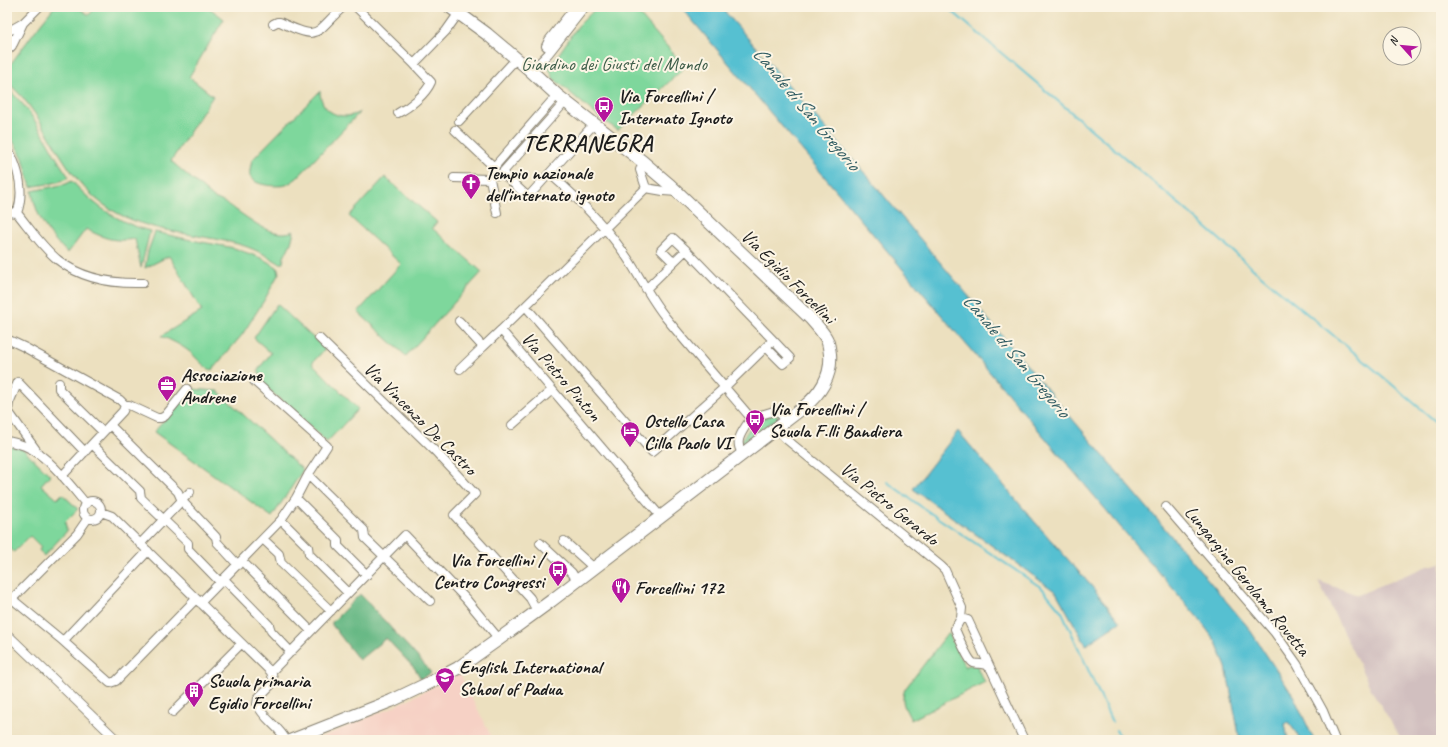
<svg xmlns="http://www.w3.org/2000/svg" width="1448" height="747" font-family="Caveat,sans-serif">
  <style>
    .built { fill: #f6d1c5 }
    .industrial { fill: #d1bfbf }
    .green { fill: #7ed79c; stroke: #4d7a5c }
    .forest { fill: #66b884; stroke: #416a50 }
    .water { fill: #56c0d1; stroke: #396e76 }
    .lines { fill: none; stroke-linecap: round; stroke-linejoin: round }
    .stream { stroke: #56c0d1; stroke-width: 2 }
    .street-casing { stroke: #847e6e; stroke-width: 10 }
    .secondary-casing { stroke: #847e6e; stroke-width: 14 }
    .street { stroke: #fff; stroke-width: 8 }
    .secondary { stroke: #fff; stroke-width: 12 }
    .labels { text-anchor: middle; stroke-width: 4; stroke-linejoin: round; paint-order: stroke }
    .park-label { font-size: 19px; fill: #3e5d49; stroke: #fcf5e5 }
    .poi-label { font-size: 19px; font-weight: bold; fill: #1c1c1c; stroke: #fcf5e5; text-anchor: start }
    .street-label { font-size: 19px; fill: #1c1c1c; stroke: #fcf5e5 }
    .water-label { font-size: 20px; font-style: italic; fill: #335e64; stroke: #fcf5e5 }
    .district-label { font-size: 23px; font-weight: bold; letter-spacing: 1px; fill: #1c1c1c; stroke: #fcf5e5 }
  </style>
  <rect width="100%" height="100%" fill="#fcf5e5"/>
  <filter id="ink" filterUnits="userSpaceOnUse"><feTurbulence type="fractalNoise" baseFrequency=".025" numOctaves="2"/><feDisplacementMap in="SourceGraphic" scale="8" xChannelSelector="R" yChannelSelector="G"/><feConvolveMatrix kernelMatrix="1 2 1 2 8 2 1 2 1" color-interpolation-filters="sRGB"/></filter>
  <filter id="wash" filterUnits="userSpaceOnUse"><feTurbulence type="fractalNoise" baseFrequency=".012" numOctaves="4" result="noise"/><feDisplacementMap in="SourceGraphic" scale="16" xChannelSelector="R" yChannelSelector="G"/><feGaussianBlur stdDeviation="0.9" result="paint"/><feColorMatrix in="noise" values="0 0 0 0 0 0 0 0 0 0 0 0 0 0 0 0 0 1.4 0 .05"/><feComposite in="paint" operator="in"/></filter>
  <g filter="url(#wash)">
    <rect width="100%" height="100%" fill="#ece0bf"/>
    <path class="built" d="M459 672 493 740H315L391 708 449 679Z"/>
    <path class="industrial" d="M1441 563V740H1402L1372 691 1318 581 1358 595 1425 567Z"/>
    <path class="green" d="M54 7H77L89 15 96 7H208L224 19 189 77 213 96 171 161 214 198C239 206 266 242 294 231L291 243 284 257 283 263H279C266 255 253 248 238 244 195 233 149 233 110 209 59 177 51 119 7 82V69L38 27Z
      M597 7H633L685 67 618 130 601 119 553 78 549 68 578 26Z
      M7 88C17 97 26 107 33 118 46 137 55 158 69 177 59 184 43 184 31 187L23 158 7 131Z
      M320 91C320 113 343 122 360 112L297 178C294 180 290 183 286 185 278 187 253 186 250 176 249 172 251 165 252 160Z
      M385 177 437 222 432 228 482 272 406 356 358 312 401 264 349 216Z
      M72 181C93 205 119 223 150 231L141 268 135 239C113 242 106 239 86 229L68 253C49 236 36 217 32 191L66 184Z
      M155 232 191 240 234 248 261 258 277 267 279 273 265 299 242 335 212 370C205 369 196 357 190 352 181 345 171 340 161 336L202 311 169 256 145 268 148 251Z
      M277 304 325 349 312 363 358 409 327 442 264 385 258 370 271 353 254 338Z
      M192 389 218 391 303 470 272 517 154 432Z
      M775 414 779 417 743 442 742 440 754 421Z
      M7 445 23 449 50 475 41 485 57 499 62 494 78 509 65 522 67 531 44 556 39 550 41 547 30 536 14 552 7 546Z
      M948 633 965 667 969 665 978 666V670L985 682 911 720C905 708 900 702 905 689Z"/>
    <path class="forest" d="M360 594 424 664 431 673 421 679 416 670 386 638 359 660 332 625V622Z"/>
    <path class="water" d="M681 7H721L868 177 1248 627 1294 697 1314 740H1300L1295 731 1288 722 1285 724 1288 740H1240L1226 667 1216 642 1199 619 1139 549Z
      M958 431 1034 521 1094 589 1120 622 1086 645 1056 592 913 489Z"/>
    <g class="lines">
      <path class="stream" d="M952 7 951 8 953 12 1185 209 1260 275 1356 354 1441 426
        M887 482 923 508 1042 588 1062 612 1112 722
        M1116 730 1121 740"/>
    </g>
  </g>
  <g filter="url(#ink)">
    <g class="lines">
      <defs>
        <path id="street" d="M356 7 414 64 446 31 458 14
          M273 24 277 22H280C321 42 314 33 343 7
          M7 32 23 23 39 7
          M13 44 23 23
          M551 50 546 46 549 40 575 7
          M7 51 12 46 13 39
          M531 71 548 54 585 7
          M557 95 494 167 493 171 497 175 502 173 565 102
          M398 113C410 107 426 94 431 82L414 64
          M459 121 516 59
          M455 130 494 167
          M7 147C18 167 25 191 17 213
          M643 162 640 170 646 188 663 191 678 192
          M502 173 528 197 593 125
          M550 174C580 200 608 228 630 262 642 281 652 301 666 318 694 352 723 385 751 418
          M454 178 490 179 494 173
          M490 179 497 213
          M7 212 17 213C30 229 42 247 58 260 82 279 112 284 143 283
          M673 262 661 250 673 238 686 250
          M526 307 652 452 725 387 773 340 686 250 646 289
          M459 321 483 347 501 330 661 517
          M501 330 646 188
          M319 338 437 453 475 494 454 515 530 598 537 611
          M7 339 24 347 120 400 125 405H129L157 418H161L165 416 187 389
          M766 347 783 364 790 358 773 340
          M460 369 483 347
          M59 383V389L103 432
          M110 425 178 492 182 501 216 537 217 542 238 565
          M512 425 552 390
          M776 428 786 439 941 566 945 570 962 608 961 618 955 629C958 636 967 657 972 662 976 666 982 661 990 668
          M7 441C13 442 19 444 25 446 48 455 71 486 86 504
          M92 444 140 491 141 498 188 543V549L221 583
          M742 453C733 440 744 430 751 418L774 411C780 412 783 416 786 420
          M39 454 8 411 9 403 18 382 85 452
          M308 475 364 530 365 538 430 601
          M62 476 123 411 125 405
          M296 498 338 540V546L367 575
          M83 510a9 9 0 1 1 18 0a9 9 0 1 1-18 0Z
          M1166 507 1275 633 1297 664 1323 711 1335 740
          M101 512 112 516 271 672 274 682 258 698 257 704C263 719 279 726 286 740
          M281 520 308 547 309 554 348 593
          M263 539 279 554 281 563 331 611
          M564 541 594 568
          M540 543 572 573 577 581
          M140 544 190 492
          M242 561 311 631
          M224 579 269 625 271 631 291 652
          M12 599 63 641 110 683 116 681 196 599
          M200 603 281 520 296 498 308 475 327 446 254 381
          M7 604 77 534 88 518
          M961 618 968 620 1024 740
          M7 634 117 740
          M63 641 148 551
          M271 672 405 535 466 599 499 639
          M173 712 241 644"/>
        <path id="secondary" d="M292 740 391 701 431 682 458 668 499 639 551 601 804 407C821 393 832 376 830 354 829 348 829 343 826 338 822 331 816 325 811 319L670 185 643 162 557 95 531 71 487 34 450 7"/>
      </defs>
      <use href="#street" class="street-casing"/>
      <use href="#secondary" class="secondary-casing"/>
      <use href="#street" class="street"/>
      <use href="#secondary" class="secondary"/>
    </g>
  </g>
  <defs>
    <symbol id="bus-pin" viewBox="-11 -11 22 30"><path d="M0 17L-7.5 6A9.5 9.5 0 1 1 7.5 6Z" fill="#b5179e" stroke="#fcf5e5"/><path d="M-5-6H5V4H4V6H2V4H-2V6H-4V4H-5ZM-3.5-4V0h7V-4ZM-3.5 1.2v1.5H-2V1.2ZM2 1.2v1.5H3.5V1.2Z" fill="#fff"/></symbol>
    <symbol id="church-pin" viewBox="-11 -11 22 30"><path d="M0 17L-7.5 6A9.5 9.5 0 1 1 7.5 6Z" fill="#b5179e" stroke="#fcf5e5"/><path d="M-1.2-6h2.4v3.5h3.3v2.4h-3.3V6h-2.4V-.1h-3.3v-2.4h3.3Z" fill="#fff"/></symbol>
    <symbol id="office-pin" viewBox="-11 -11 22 30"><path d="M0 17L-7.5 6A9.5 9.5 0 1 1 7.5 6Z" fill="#b5179e" stroke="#fcf5e5"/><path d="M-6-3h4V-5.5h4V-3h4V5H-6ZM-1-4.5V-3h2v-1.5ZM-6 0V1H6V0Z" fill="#fff"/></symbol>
    <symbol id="hotel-pin" viewBox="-11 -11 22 30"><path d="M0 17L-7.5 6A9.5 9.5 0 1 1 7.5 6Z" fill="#b5179e" stroke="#fcf5e5"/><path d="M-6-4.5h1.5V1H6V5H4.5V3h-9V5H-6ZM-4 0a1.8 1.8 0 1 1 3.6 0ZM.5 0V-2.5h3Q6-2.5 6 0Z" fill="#fff"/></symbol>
    <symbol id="restaurant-pin" viewBox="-11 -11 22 30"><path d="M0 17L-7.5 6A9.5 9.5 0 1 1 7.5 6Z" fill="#b5179e" stroke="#fcf5e5"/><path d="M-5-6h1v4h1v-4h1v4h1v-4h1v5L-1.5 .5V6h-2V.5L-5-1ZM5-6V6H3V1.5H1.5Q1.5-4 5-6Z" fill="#fff"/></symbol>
    <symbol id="school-pin" viewBox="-11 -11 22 30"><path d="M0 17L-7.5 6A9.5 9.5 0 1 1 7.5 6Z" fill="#b5179e" stroke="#fcf5e5"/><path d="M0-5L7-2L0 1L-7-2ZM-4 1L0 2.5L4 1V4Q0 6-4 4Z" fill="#fff"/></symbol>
    <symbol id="building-pin" viewBox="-11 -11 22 30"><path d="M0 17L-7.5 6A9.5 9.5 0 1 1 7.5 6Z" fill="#b5179e" stroke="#fcf5e5"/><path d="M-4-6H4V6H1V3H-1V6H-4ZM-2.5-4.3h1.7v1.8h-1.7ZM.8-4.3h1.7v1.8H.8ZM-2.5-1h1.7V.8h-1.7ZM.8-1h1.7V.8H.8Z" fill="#fff"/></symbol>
  </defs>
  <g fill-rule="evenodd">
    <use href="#bus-pin" x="593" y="95" width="22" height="30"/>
    <use href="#church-pin" x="460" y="172" width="22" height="30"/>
    <use href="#office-pin" x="156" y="374" width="22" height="30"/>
    <use href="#bus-pin" x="744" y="408" width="22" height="30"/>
    <use href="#hotel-pin" x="619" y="420" width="22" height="30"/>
    <use href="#bus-pin" x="547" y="559" width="22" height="30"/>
    <use href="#restaurant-pin" x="610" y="576" width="22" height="30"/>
    <use href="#school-pin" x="434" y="666" width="22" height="30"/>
    <use href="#building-pin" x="183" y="680" width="22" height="30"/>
  </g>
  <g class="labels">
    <g class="park-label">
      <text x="614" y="70">Giardino dei Giusti del Mondo</text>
    </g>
    <g class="poi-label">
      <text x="618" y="102">Via Forcellini /<tspan x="618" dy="22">Internato Ignoto</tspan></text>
      <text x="485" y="179">Tempio nazionale<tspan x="485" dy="22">dell'internato ignoto</tspan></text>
      <text x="181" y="381">Associazione<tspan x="181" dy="22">Andrene</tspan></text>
      <text x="769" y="415">Via Forcellini /<tspan x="769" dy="22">Scuola F.lli Bandiera</tspan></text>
      <text x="644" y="427">Ostello Casa<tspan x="644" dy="22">Cilla Paolo VI</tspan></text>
      <text x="544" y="566" text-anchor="end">Via Forcellini /<tspan x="544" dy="22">Centro Congressi</tspan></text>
      <text x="635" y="594">Forcellini 172</text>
      <text x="459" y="673">English International<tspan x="459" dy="22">School of Padua</tspan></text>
      <text x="208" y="687">Scuola primaria<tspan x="208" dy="22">Egidio Forcellini</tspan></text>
    </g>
    <g class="street-label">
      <text transform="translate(789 276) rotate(45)" y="7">Via Egidio Forcellini</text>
      <text transform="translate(562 376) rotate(49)" y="7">Via Pietro Pinton</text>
      <text transform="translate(421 418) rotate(45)" y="7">Via Vincenzo De Castro</text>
      <text transform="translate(890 503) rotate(39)" y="7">Via Pietro Gerardo</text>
      <text transform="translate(1248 580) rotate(51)" y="7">Lungargine Gerolamo Rovetta</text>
    </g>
    <g class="water-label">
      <text transform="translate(807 108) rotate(50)" y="7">Canale di San Gregorio</text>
      <text transform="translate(1017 355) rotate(50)" y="7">Canale di San Gregorio</text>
    </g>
    <g class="district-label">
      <text x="588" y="151">TERRANEGRA</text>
    </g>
  </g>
  <rect width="1448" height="747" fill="none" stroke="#fcf5e5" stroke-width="24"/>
  <g transform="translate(1402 46) rotate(297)"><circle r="19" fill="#fcf5e5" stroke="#a29e95"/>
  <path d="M0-3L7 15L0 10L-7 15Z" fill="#b5179e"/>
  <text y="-6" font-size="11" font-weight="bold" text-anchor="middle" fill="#1c1c1c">N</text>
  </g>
</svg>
